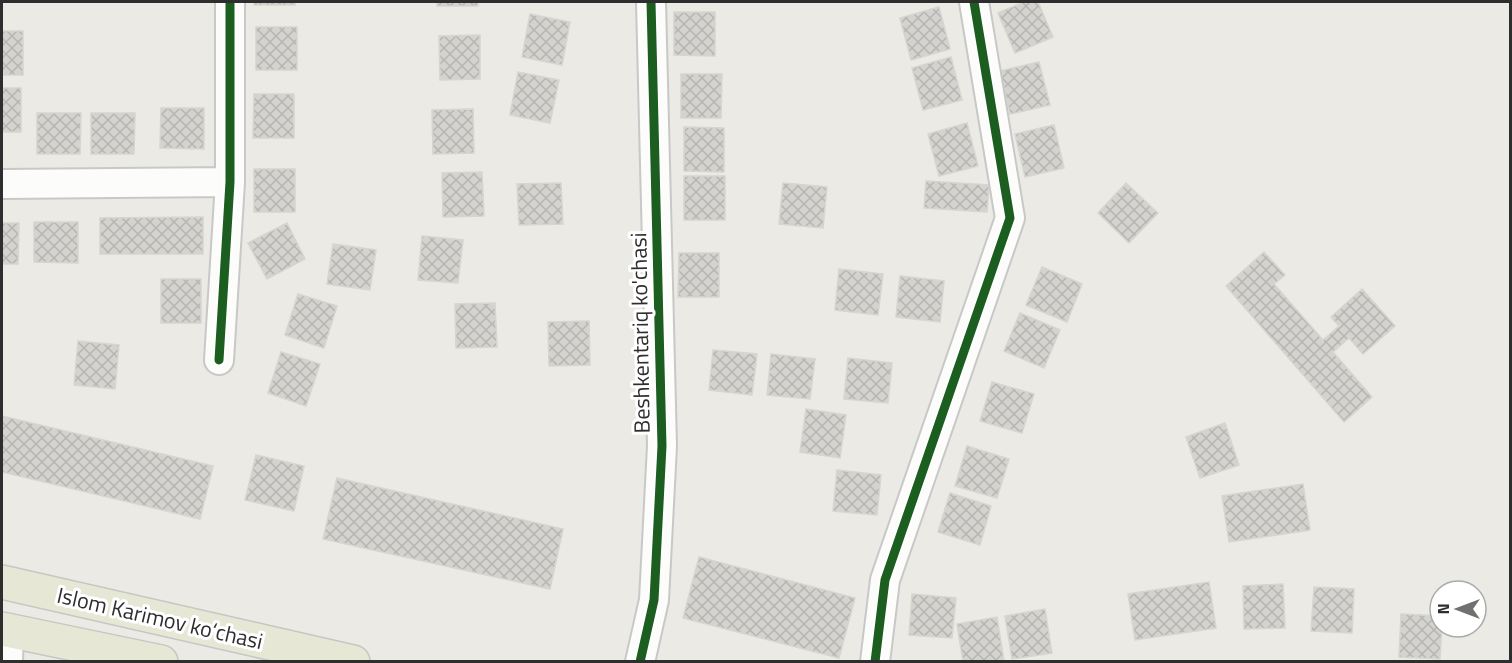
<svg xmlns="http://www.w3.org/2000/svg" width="1512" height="663" font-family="'Titillium Web',sans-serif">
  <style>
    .building { fill: url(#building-cross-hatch); stroke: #d6d5d0; stroke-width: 1.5 }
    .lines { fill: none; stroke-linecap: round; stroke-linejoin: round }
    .street-casing { stroke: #c9c8c8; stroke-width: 32 }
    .primary-casing { stroke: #c6c6c4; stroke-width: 36 }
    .street { stroke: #fcfcfb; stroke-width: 28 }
    .primary { stroke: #e7e7d6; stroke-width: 33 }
    .cycleway-casing { stroke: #fff; stroke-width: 13 }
    .cycleway { stroke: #1b5e20; stroke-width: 9 }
    .labels { text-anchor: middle; stroke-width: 6; stroke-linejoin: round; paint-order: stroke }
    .street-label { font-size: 22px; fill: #2e2e2e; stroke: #fff }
  </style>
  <defs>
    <pattern id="building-cross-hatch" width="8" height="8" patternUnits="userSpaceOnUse" patternTransform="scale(1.5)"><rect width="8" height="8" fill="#d4d3cf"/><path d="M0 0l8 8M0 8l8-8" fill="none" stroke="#b6b5b2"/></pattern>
  </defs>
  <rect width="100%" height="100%" fill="#ebeae4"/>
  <path class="building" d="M254 2H295V5H254Z
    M437 2H478V6H437Z
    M1024 2H1038L1053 37 1015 53 998 13Z
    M939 7 950 49 911 60 900 18Z
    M674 12H715V56L674 55Z
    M530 14 570 22 562 65 522 57Z
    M256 27H297V70H256Z
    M2 31H23V75H2Z
    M480 35V79L440 80 439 36Z
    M951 57 962 100 923 110 912 68Z
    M1039 62 1050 105 1010 114 1000 71Z
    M518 72 559 80 550 123 510 115Z
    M681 74H722L721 118H681Z
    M2 88H21V132H2Z
    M254 94H294V138H253Z
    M161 108H204V149L160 148Z
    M473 109 474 153 433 154 432 110Z
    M37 113H81L80 154H37Z
    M91 113H135L134 154H91Z
    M967 123 978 166 939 176 928 134Z
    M1054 125 1064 168 1025 177 1015 134Z
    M684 127 724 128V172L684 171Z
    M254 169H295V212H254Z
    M482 172 484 216 443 217 442 173Z
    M684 176H725V220H684Z
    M926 181 989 185 987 212 924 208Z
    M561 183 563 224 519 225 517 184Z
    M783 183 827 187 823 228 779 224Z
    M1126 183 1158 213 1129 243 1098 213Z
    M203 217V254H100V218Z
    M34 222H78V263L34 262Z
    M2 223H19L18 264H2Z
    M287 223 305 259 267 279 248 243Z
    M422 236 463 240 458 283 418 280Z
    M333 244 376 250 370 290 327 284Z
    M1264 252 1285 275 1274 284 1323 340 1339 326 1331 317 1362 289 1395 326 1363 354 1349 338 1333 352 1372 397 1344 422 1226 286Z
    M679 253H719V297H678Z
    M1042 267 1082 284 1067 322 1026 305Z
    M839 269 883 274 878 315 835 310Z
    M900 276 944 281 940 322 896 317Z
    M161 279H201V323H161Z
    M298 294 337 306 324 348 285 335Z
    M495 303 497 347 456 348 455 304Z
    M1020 313 1060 330 1044 368 1004 351Z
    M589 321 590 365 549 366 548 322Z
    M78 341 119 345 115 389 74 385Z
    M713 350 757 354 752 395 709 390Z
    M281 352 320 364 306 406 268 393Z
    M771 354 815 359 810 399 767 395Z
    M848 358 892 363 888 403 844 399Z
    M992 382 1034 394 1022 433 980 421Z
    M806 409 846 415 840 458 800 452Z
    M2 416 213 466 200 519 2 472Z
    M1225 423 1239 465 1200 478 1186 437Z
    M967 446 1009 459 997 498 955 486Z
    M256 455 304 466 294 511 245 500Z
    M837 470 881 475 877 515 833 511Z
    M337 478 563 529 550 589 323 539Z
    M1303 484 1310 530 1229 542 1222 496Z
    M950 493 991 506 980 545 938 532Z
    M699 557 855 598 839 658 683 618Z
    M1209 582 1216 628 1135 640 1128 594Z
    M1283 584 1285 628 1244 629 1243 586Z
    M1314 587 1354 589 1352 633 1311 631Z
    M912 594 956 598 952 638 909 635Z
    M1045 609 1052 653 1012 659 1005 616Z
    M1401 614 1440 616V627H1442L1440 659 1399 657Z
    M997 617 1004 661 963 662 957 624Z"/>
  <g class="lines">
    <defs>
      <path id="street" d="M2 184 230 182
        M219 360 230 182V2
        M8 662 9 631
        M640 662 654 600 662 446 651 2
        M875 662 885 580 1010 218 974 2"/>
      <path id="primary" d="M2 582 353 662
        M2 629 161 662"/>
    </defs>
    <use href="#street" class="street-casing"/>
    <use href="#primary" class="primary-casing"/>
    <use href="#street" class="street"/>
    <use href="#primary" class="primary"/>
    <defs>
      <path id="cycleway" d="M219 360 230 182V2
        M640 662 654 600 662 446 651 2
        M875 662 885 580 1010 218 974 2"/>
    </defs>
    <use href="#cycleway" class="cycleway-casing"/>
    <use href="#cycleway" class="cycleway"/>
  </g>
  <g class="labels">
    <g class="street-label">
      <text transform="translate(640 333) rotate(-91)" y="8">Beshkentariq ko'chasi</text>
      <text transform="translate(160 618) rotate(13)" y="8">Islom Karimov ko‘chasi</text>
    </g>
  </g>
  <rect width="1512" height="663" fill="none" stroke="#2e2e2e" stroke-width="6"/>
  <g transform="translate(1458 609) rotate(270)"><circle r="28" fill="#ffffff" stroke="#ababab" stroke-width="1.5"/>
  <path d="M0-4.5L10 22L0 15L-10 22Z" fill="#70706e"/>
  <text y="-9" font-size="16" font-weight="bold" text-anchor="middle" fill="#2e2e2e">N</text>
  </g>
</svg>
